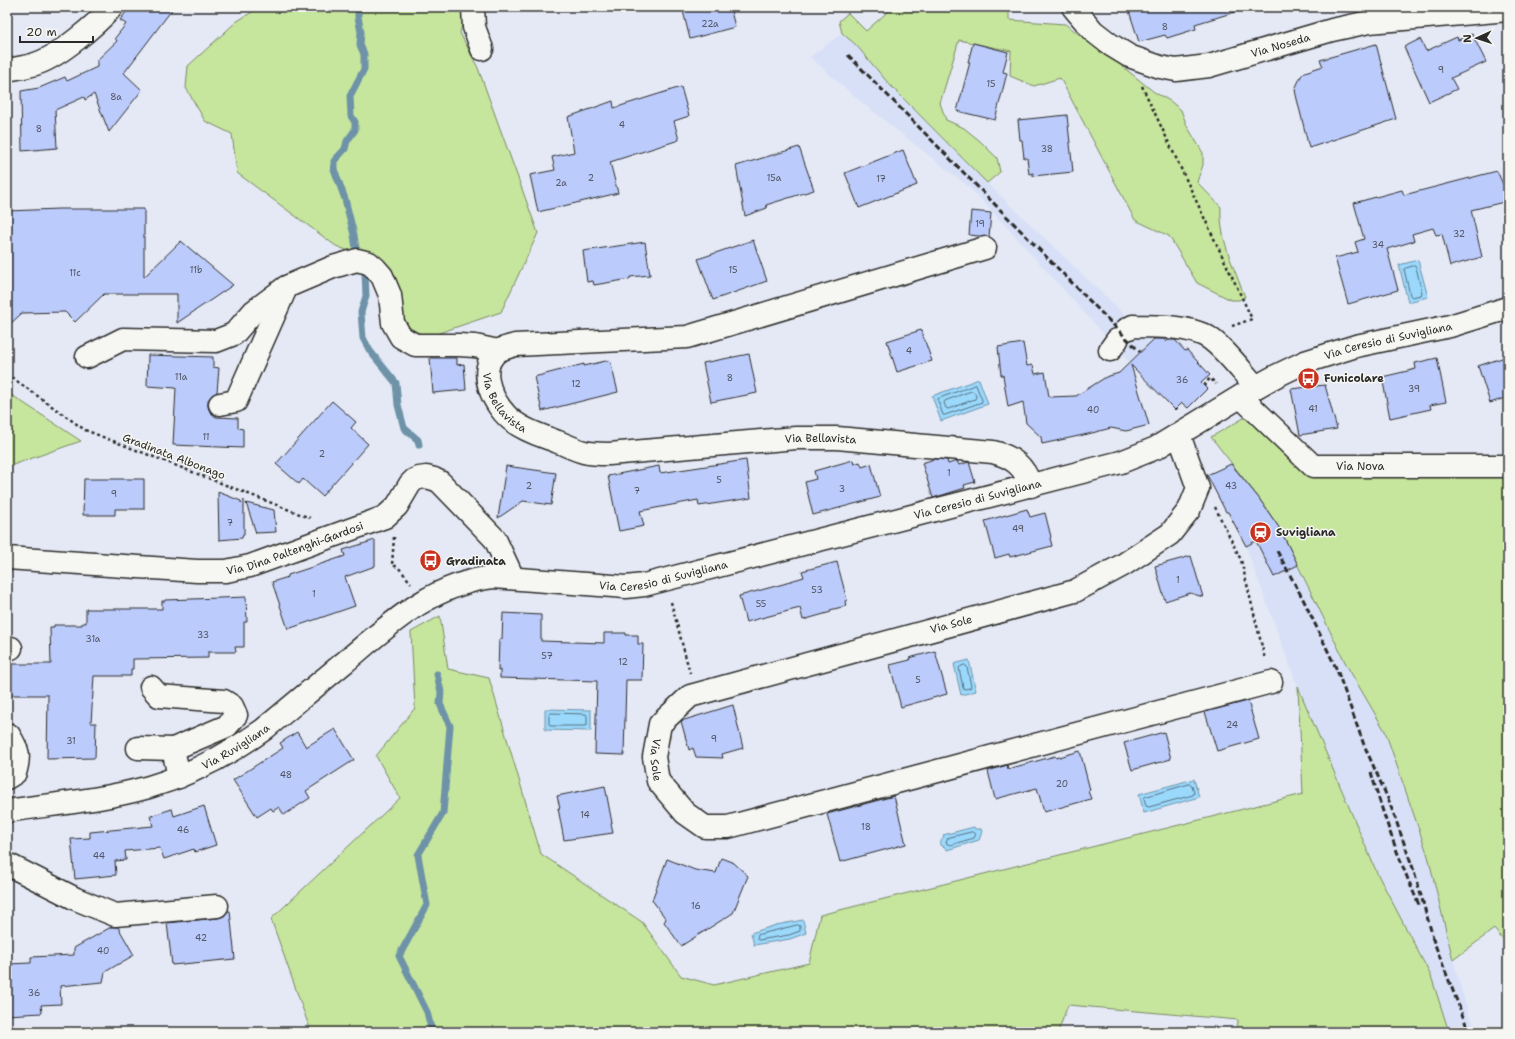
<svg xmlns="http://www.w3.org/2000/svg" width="1515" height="1039" font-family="'Shantell Sans',sans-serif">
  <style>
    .built { fill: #d8e0f7 }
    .green { fill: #c6e59d; stroke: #788864 }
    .water { fill: #9ad8fc; stroke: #6e93a8 }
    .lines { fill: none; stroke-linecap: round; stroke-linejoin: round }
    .shore { stroke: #57707f; stroke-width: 1 }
    .stream { stroke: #6e93a8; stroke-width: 7 }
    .building { fill: #bbcbfc; stroke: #2b2b2b }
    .minor-casing { stroke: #2b2b2b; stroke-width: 25 }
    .major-casing { stroke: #2b2b2b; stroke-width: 25 }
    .path { stroke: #2b2b2b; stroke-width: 2.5; stroke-dasharray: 3 3; stroke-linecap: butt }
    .minor { stroke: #f6f6f2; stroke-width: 22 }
    .major { stroke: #f6f6f2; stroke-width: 22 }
    .rail { stroke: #2b2b2b; stroke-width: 3; stroke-dasharray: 6 3; stroke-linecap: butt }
    .labels { text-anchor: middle; stroke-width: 3; stroke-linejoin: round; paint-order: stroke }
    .number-label { font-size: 9px; fill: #4f535f }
    .street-label { font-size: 11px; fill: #2b2b2b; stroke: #f6f6f2 }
    .poi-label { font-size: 11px; font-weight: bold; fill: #2b2b2b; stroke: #f6f6f2; text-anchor: start }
  </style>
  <rect width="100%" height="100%" fill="#e4e9f5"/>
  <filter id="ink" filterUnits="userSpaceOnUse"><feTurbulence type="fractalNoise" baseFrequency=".025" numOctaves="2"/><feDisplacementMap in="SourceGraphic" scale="8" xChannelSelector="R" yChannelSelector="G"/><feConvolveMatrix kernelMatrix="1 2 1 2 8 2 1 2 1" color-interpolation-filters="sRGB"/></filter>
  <g filter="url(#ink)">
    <path class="built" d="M842 33 856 45 889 84 987 183 1152 341 1130 363 1004 224 970 188 855 97 810 57Z
      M1258 497 1280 529 1347 666 1385 731 1428 856 1453 960 1469 1015 1477 1032H1449L1431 976 1377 873 1298 687 1246 547 1228 512Z"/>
    <path class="green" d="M260 7H466L460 33 478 68 538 233 501 312 427 337 406 326 382 264 336 246 237 173 232 134 205 121 186 88 188 66 236 22Z
      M893 7H1009V20L1065 24 1117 62 1154 92 1170 101 1181 110 1187 126 1203 153V165L1197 182 1221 207C1219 238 1234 268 1245 297L1239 300H1231L1197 283 1169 236 1135 220 1060 78 1034 86 1010 76 1011 51 959 40 940 103 946 120 964 128 980 141 997 158 1000 172 987 183 889 84 856 45 842 33 839 21 848 13 866 31Z
      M7 392 81 441 7 467Z
      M1249 415 1313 466 1508 476V946L1494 929 1453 960 1428 856 1385 731 1347 666 1280 529 1258 497 1211 437Z
      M440 616 448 669 489 678 541 854 642 922 681 976 714 985 809 963 820 915 1303 794 1298 687 1377 873 1431 976 1449 1032H1237L1238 1020 1068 1005 1058 1032H311L271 919 400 798 376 756 415 708 411 632Z"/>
    <path class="water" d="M1418 260 1428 297 1408 302 1399 265Z
      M979 379 988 404 941 421 932 396Z
      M969 660 976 691 961 695 954 664Z
      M545 709 591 710V731L545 730Z
      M1194 779 1199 797 1144 813 1139 794Z
      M974 827 975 829H981L982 832 979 840 947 850 946 848 941 845C940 841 941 839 944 837L943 835Z
      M803 920 806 933 790 939 754 945 751 933 776 925Z"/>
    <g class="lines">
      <path class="shore" d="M1414 266 1416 267 1422 293 1421 295 1412 297 1410 295 1404 269 1406 268Z
        M976 385 982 400V402L945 415H943L938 401V399Z
        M972 391 975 393 976 397 975 399 948 409 946 408 944 403 945 401Z
        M965 665 967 667 971 686 970 688 965 689 963 688 959 668 960 667Z
        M551 713 586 714 587 716V725L585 726H550L549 724V715Z
        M1190 784 1192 785 1194 793 1193 795 1149 807 1146 806 1144 798 1145 797Z
        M972 832 976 834 974 838 950 845 946 843 948 838Z
        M798 925 800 926V931L789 935 759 940 757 939 758 935Z"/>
      <path class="stream" d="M358 7V17L361 32 360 45 364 54V69L350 96 351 116 355 122V130L347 141 345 149 334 161V169L345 199 354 235 356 249 358 258
        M361 268 365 272 366 296 361 312 363 338 370 351 396 383 398 405 404 428 418 440 419 445
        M432 1032 427 1012 399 956 427 905 418 855 443 813 450 726 440 704 441 692 437 674"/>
    </g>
    <path class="building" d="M130 7H174L124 73 142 90 109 132 94 94 85 100 84 97 55 110 57 148 22 151 21 91 39 88 65 77 67 81 97 67V60L117 41 115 38 126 24 120 20Z
      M682 7H730L735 27 690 39Z
      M1142 7H1235V12L1195 24 1196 29 1167 38 1165 35 1139 42 1129 11Z
      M1472 34 1486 62 1451 78 1457 89 1429 102 1404 47 1420 39 1426 51 1457 37 1458 40Z
      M973 43 1008 52 1003 72 1007 73 995 120 957 111 970 62H968Z
      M1376 44 1396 119 1309 148 1296 95 1295 89 1301 76 1305 72 1323 66 1320 60Z
      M681 87 689 116 674 121 679 140 610 162 618 193 538 212 530 175 555 170 552 157 574 152 568 117 613 101 614 108Z
      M1067 115 1073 172 1033 176V173L1029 174 1027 158H1024L1022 140H1020L1018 120Z
      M799 147 814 190 766 205 767 208 745 216 736 166Z
      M903 150 917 185 859 208 845 173Z
      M1497 171 1508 195V201L1471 210 1482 257 1450 266 1442 234 1436 235 1433 228 1412 234 1414 241 1387 249 1398 290 1348 304 1335 258 1358 252 1355 242 1364 239 1354 203 1402 190 1404 195Z
      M59 209H144V277L181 241 233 285 177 323V294H104L75 322 65 312 22 313 7 327V211Z
      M971 211 991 213 989 237 969 235Z
      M753 240 767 281 713 300 698 259Z
      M645 242 650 275 630 277V279L594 285 593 281 587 282 583 251Z
      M921 330 932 361 897 372 887 341Z
      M1154 339H1164L1166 342 1168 340H1175L1185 351 1187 350 1210 375 1201 383 1207 389 1188 408 1182 403 1175 410 1131 365 1149 425 1126 431 1111 428 1088 434 1042 444 1041 437 1026 423 1023 402 1008 407 1003 375H1001L998 347 1023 343 1027 366 1033 365 1035 374 1045 372 1049 397 1076 396 1106 377 1119 373Z
      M749 354 757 393 711 402 703 363Z
      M148 355 213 357V367L219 368 217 392 212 395 208 400V407L210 412 216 417 238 418V428L243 429V448L173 445 176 388 147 386Z
      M1508 356V397L1490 403 1478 366Z
      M430 358H457V365L464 364 466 390 433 393Z
      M1437 358 1446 402 1430 405 1431 409 1390 418 1382 377 1416 369 1415 363Z
      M610 360 618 392 542 411 534 377 584 364V366Z
      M1325 385 1337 429 1300 435 1291 389Z
      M332 401 356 422 351 428 368 444 322 496 303 479 299 484 276 464Z
      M934 459 947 460 948 464 957 461 959 465 969 462 975 482 964 485 965 488 933 498 922 463Z
      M746 460 751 498 699 506 698 500 640 511 644 526 619 531 608 476 659 466 660 473Z
      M853 460 854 464 860 462 862 467 871 464 880 497 813 515 805 482 816 479 814 471Z
      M1231 464 1258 497 1280 529 1298 565 1274 577 1256 541 1246 546 1228 512H1226L1207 475Z
      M506 466 556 473 551 505 523 501 498 518Z
      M84 479H144V509H115V515H83Z
      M218 492 241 501V503L244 500V534H243L242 538 219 540Z
      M246 503 274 510 276 532 256 533Z
      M1027 509 1030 517 1045 513 1051 537 1050 538 1052 546 1010 557 1009 554 995 558 985 521Z
      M375 540V566L345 577 355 606 288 629 272 582 288 577V575L345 556 343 550Z
      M1191 556 1203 597 1190 593 1165 601 1155 566Z
      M837 562 847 600 845 601 846 606 830 610 831 612 803 620 800 608 746 622 739 596 787 583V582L804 577 802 571Z
      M246 597 247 622H244V647H235L236 652H208V658L133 659V669H131V676H94L91 723H96L95 758 47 759 48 695H7V664H51L50 627H54V625H82V623H86V609H162V601H165V600Z
      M503 613 541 615V641L604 643V633H626V635H638V644H643L642 680H626L624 755 595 754 597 681 500 678V670L498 671 499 639H502Z
      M935 651 947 694 901 707 890 665 910 660 909 658Z
      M1248 701 1259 739 1217 751 1205 712Z
      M733 705 743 748 722 754 723 758 696 757 693 748 689 750 681 721Z
      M335 729 354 760 306 791 310 798 284 815 279 807 273 811 271 808 257 817 233 780 283 748 280 743 297 732 306 747Z
      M1164 732 1171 759 1132 770 1124 743Z
      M1080 751 1090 790 1088 791 1091 799 1044 812 1037 788 995 799 988 771 1007 765 1008 769 1055 756 1056 758Z
      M605 786 612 823 611 824 613 833 564 840 558 808H560L557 796Z
      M894 796 906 844 840 862 827 814Z
      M204 806 216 845 195 852 194 849 164 859 160 848 125 851 126 860 115 861 116 875 75 879 71 839 90 838V832L153 826 150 816 172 809 174 816Z
      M721 858 734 863 748 876 733 913 681 946 664 922 666 919 652 900 667 859 695 870 716 873Z
      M228 911H230L235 959 172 965 167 923 218 918 224 916Z
      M111 927H118L134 955 105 972 103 982 60 986 61 1004 41 1005 42 1013 7 1015V964L31 963V957L74 955V948Z"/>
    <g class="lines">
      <defs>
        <g id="minor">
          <path d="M473 7 474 27 482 49"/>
          <path id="s1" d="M1073 7 1093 31 1111 45 1129 56 1160 67 1176 70 1209 66 1332 30 1369 22 1508 10"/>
          <path d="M7 70C17 68 28 67 38 63 59 56 97 24 112 7"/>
          <path id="s2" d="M985 248 687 337 515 345C509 347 503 348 498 351 474 369 495 409 514 422 527 432 543 436 558 442 567 445 575 450 584 452 592 454 600 454 609 454L796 438H837L993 452C1013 457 1024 466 1031 486"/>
          <path d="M1127 329 1133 326C1155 327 1182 325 1204 335 1220 342 1243 373 1256 387"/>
          <path d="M1110 350 1117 340"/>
          <path d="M87 357 123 339 216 341 234 334 254 311 286 287 333 267 357 260 369 263 375 268 382 276 390 295 393 323 401 337 415 345H459L475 346 498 351"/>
          <path id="s3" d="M1241 397 1313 466H1508"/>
          <path d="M220 404 236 401 286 288"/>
          <path id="s4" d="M1179 435 1198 488 1189 510 1170 534 1123 565 1075 591 690 696 660 724 654 757 658 781 685 813 705 827H728L1271 682"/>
          <path id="s5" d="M7 558 197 571H226L250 566 385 517 397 506 410 484 414 480 419 478 426 477 434 479 440 482 495 539 513 578"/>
          <path d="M7 648H11"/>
          <path d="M151 687 159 696 224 701 232 706 236 715 227 726 173 749 179 777"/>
          <path d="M7 735H9C19 751 20 756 15 773L7 778"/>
          <path d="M138 748 173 749"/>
          <path d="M7 864 76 899 115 915 217 906"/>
        </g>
        <g id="major">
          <path id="s6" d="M7 811C54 804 103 800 149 787 190 775 229 754 263 730 291 707 318 684 345 662 390 624 432 584 493 577L626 587 644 585 1121 462 1156 448 1256 387 1276 376 1305 362 1356 346 1450 326 1508 308"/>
        </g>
      </defs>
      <use href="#minor" class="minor-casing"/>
      <use href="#major" class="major-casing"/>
      <path class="path" d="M1142 86 1252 319 1232 326
        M7 374 85 430 310 518
        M1204 386 1210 378 1216 384
        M1215 507 1241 560 1265 659
        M394 537 392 565 398 567 411 583
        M671 602 690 673"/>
      <use href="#minor" class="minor"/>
      <use href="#major" class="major"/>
      <path class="rail" d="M848 55 1140 352
        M1277 551 1304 601 1337 670 1364 745 1389 801 1414 871 1434 941
        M1371 772C1384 818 1400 863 1420 907
        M1432 937 1469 1032"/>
    </g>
  </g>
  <defs>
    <symbol id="bus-disc" viewBox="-11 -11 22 22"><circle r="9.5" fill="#c8321e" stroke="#f6f6f2"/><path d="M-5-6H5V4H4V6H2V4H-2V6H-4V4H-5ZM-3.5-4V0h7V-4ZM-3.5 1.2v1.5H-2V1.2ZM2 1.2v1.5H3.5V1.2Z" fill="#fff"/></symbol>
    <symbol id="station-disc" viewBox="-11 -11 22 22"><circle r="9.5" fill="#c8321e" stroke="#f6f6f2"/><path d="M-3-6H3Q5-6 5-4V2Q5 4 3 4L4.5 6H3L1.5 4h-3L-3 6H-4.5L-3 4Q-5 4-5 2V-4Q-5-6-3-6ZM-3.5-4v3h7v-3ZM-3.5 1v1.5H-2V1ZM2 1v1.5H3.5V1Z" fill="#fff"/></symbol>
  </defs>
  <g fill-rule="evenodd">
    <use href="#bus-disc" x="1296" y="366" width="25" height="25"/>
    <use href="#station-disc" x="1248" y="520" width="25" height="25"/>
    <use href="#bus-disc" x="418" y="548" width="25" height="25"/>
  </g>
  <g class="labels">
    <g class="number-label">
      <text x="710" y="27">22a</text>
      <text x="1165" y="30">8</text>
      <text x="1441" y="73">9</text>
      <text x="991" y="87">15</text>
      <text x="116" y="100">8a</text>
      <text x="622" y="128">4</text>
      <text x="39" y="132">8</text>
      <text x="1047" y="152">38</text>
      <text x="591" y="181">2</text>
      <text x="774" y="181">15a</text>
      <text x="881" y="182">17</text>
      <text x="561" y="186">2a</text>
      <text x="980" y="227">19</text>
      <text x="1459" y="237">32</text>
      <text x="1378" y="248">34</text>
      <text x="196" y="273">11b</text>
      <text x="733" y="273">15</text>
      <text x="75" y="276">11c</text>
      <text x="909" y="354">4</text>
      <text x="181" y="380">11a</text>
      <text x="730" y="381">8</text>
      <text x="1182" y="383">36</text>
      <text x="576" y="387">12</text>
      <text x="1414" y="392">39</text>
      <text x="1313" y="412">41</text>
      <text x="1093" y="413">40</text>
      <text x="206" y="440">11</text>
      <text x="322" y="457">2</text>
      <text x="949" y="476">1</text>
      <text x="719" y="483">5</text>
      <text x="529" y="489">2</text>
      <text x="1231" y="489">43</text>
      <text x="842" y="492">3</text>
      <text x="637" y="494">7</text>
      <text x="114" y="497">9</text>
      <text x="230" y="526">7</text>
      <text x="1018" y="532">49</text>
      <text x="1178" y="583">1</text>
      <text x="817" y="593">53</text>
      <text x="314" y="597">1</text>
      <text x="761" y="607">55</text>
      <text x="203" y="638">33</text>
      <text x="93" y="642">31a</text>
      <text x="547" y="659">57</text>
      <text x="623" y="665">12</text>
      <text x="918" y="683">5</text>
      <text x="1232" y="728">24</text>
      <text x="714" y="742">9</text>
      <text x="71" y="744">31</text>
      <text x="286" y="778">48</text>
      <text x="1062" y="787">20</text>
      <text x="585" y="818">14</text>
      <text x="866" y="830">18</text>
      <text x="183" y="833">46</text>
      <text x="99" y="859">44</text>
      <text x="696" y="909">16</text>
      <text x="201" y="941">42</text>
      <text x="103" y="954">40</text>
      <text x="34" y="996">36</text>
    </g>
    <g class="street-label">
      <text dy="4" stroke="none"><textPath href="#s1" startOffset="232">Via Noseda</textPath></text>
      <text dy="4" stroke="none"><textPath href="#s6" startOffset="1492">Via Ceresio di Suvigliana</textPath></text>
      <text dy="4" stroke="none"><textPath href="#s2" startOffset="562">Via Bellavista</textPath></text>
      <text dy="4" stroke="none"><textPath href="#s2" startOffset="898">Via Bellavista</textPath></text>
      <text transform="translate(174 456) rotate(21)" y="4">Gradinata Albonago</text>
      <text dy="4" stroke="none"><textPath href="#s3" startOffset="147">Via Nova</textPath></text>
      <text dy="4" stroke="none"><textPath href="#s6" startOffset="1048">Via Ceresio di Suvigliana</textPath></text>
      <text dy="4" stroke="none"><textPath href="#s5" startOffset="292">Via Dina Paltenghi-Gardosi</textPath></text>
      <text dy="4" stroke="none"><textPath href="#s6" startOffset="724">Via Ceresio di Suvigliana</textPath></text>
      <text transform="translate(951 624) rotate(-15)" y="4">Via Sole</text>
      <text dy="4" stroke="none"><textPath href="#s6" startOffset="240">Via Ruvigliana</textPath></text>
      <text dy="4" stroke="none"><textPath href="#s4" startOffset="698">Via Sole</textPath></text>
    </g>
    <g class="poi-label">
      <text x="1324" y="382">Funicolare</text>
      <text x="1276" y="536">Suvigliana</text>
      <text x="446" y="565">Gradinata</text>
    </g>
  </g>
  <rect width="1515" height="1039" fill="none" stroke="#f6f6f2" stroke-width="24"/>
  <rect x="12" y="12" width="1491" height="1015" fill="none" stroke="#2b2b2b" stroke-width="1.5" filter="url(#ink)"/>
  <g transform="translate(1477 38) rotate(267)" stroke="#f6f6f2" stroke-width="3" paint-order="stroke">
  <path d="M0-3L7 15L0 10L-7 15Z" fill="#2b2b2b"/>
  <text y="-6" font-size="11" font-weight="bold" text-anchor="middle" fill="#2b2b2b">N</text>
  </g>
  <path d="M20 36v6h73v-6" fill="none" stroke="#2b2b2b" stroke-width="2"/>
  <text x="26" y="36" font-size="12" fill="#2b2b2b" stroke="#f6f6f2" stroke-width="3" paint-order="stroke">20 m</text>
</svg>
